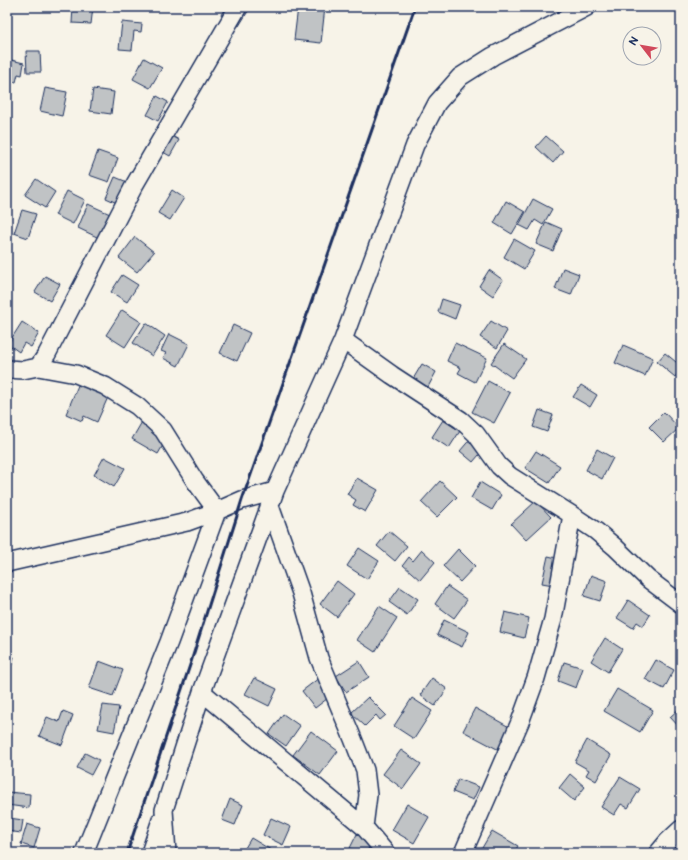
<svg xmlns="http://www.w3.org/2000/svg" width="688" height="860" font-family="'Balsamiq Sans',sans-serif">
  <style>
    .building { fill: #c0c3c5; stroke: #1b2f5e }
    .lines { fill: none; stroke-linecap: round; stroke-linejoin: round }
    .minor-casing { stroke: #1b2f5e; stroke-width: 20 }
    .minor { stroke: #f7f3e8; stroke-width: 17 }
    .rail { stroke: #1b2f5e; stroke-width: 3 }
  </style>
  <rect width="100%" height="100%" fill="#f7f3e8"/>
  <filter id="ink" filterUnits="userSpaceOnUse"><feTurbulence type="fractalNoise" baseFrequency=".025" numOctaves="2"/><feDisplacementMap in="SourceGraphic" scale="8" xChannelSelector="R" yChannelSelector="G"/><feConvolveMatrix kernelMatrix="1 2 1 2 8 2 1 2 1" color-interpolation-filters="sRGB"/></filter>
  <g filter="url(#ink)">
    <path class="building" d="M73 7H93L91 24 72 23Z
      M225 7H247L250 8 239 26 221 15Z
      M298 7H325L321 43 294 40Z
      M122 22 142 24 141 32 134 31 132 50 119 49Z
      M26 51H40L41 72H27Z
      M144 58 162 68 150 88 133 79Z
      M7 59 24 63 22 75 18 74 16 82 7 80Z
      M45 88 67 92 62 116 40 111Z
      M93 89 114 92 111 114 90 111Z
      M157 96 168 102 158 121 147 115Z
      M165 132 179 140 170 156 156 148Z
      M546 136 563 151 553 163 536 147Z
      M98 151 118 158 109 182 89 175Z
      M115 177 137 186 128 208 106 198Z
      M36 179 55 192 45 208 25 195Z
      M172 190 184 198 170 220 158 213Z
      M67 191 85 200 73 224 55 215Z
      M533 199 552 209 543 225 535 220 529 230 519 225Z
      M506 201 525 212 512 234 494 223Z
      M88 204 110 214 99 238 78 228Z
      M22 210 36 214 28 238 14 233Z
      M546 222 562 229 553 251 536 244Z
      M135 237 154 252 137 272 119 258Z
      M514 239 535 251 524 269 504 257Z
      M563 268 579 274 571 295 555 289Z
      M489 270 503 280 493 296 479 286Z
      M122 275 138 285 127 302 111 292Z
      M45 276 60 284 50 301 35 292Z
      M442 299 460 305 455 319 438 312Z
      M122 310 141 322 125 347 106 335Z
      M491 321 507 331 497 348 480 337Z
      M22 322 39 333 31 347 24 343 19 352 8 344Z
      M146 323 165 336 152 356 133 343Z
      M233 325 250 333 237 361 220 353Z
      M169 334 189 344 178 366 163 358 166 353 161 351Z
      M455 343 487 358 475 382 458 373 461 368 447 361Z
      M504 344 526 359 512 378 491 363Z
      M623 345 653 358 645 376 615 363Z
      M665 353 681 366V369L675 377 657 362Z
      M422 364 436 372 428 387 413 379Z
      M488 381 510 393 494 423 472 412Z
      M79 383 109 395 97 422 84 416 82 421 66 414Z
      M581 385 597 395 590 407 573 397Z
      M539 410 553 415 547 432 533 427Z
      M664 412 679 428 664 442 649 427Z
      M143 420 169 435 158 454 132 439Z
      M443 420 460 431 449 448 432 437Z
      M472 437 485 448 473 462 460 451Z
      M597 449 613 458 602 479 586 470Z
      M536 451 560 466 549 483 525 468Z
      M104 457 125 468 114 487 94 475Z
      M357 478 378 490 365 512 353 505 356 500 347 494Z
      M440 481 457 497 437 517 421 502Z
      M480 482 501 495 492 510 471 498Z
      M536 501 551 517 526 540 511 524Z
      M389 531 407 546 395 561 377 546Z
      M359 548 379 561 367 579 347 566Z
      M458 549 475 566 460 582 443 566Z
      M422 550 435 562 420 580 403 565 409 557 413 561Z
      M548 556 570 561 564 587 542 583Z
      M591 575 607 581 600 601 584 596Z
      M337 581 354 594 337 617 320 604Z
      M447 586 467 600 454 618 435 604Z
      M400 587 418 599 407 615 389 602Z
      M628 600 650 615 643 626 637 622 633 628 617 618Z
      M379 606 397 618 375 652 357 640Z
      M505 612 529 618 524 638 500 632Z
      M444 620 469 632 462 647 437 635Z
      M605 638 622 649 608 672 591 661Z
      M7 655 14 657 7 682Z
      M656 660 674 670 664 689 645 679Z
      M99 661 123 670 113 696 89 688Z
      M359 661 369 677 346 692 336 676Z
      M564 662 583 668 576 688 558 681Z
      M254 678 277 689 269 706 245 694Z
      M319 678 332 695 315 708 302 691Z
      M432 678 447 689 435 706 420 695Z
      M617 689 653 710 640 732 604 711Z
      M368 697 386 715 380 720 376 715 365 726 351 713Z
      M412 698 432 711 414 739 394 726Z
      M103 705 119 707 114 732 98 729Z
      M681 707V729L670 717Z
      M475 708 511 728 499 750 463 731Z
      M63 711 73 715 62 745 39 736 47 717 59 722Z
      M283 714 300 726 286 746 269 734Z
      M311 731 338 751 320 775 293 755Z
      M587 740 611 755 596 781 586 775 589 770 575 762Z
      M401 750 421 764 403 789 383 774Z
      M85 753 99 760 91 775 77 768Z
      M570 774 585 787 574 801 559 788Z
      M620 777 640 789 628 808 621 804 614 815 601 807Z
      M458 779 479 787 473 800 453 792Z
      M7 792 30 794 29 808 7 805Z
      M230 799 243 805 235 825 222 820Z
      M407 804 429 817 414 843 392 830Z
      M9 818 23 820 21 833 7 831Z
      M271 818 291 827 283 845 263 835Z
      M27 824 40 828 34 848 21 844Z
      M492 831 518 846 514 853H479Z
      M357 834 372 842 366 853H359L350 848Z
      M251 838 271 850 269 853H242Z"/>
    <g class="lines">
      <defs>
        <path id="minor" d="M343 340 392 375 461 420 476 434 499 466 510 476 572 515 596 531 615 547 648 579 681 604
          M38 367 47 354 135 184 238 7
          M7 369 23 370 38 367 76 374 105 386 137 406 163 430 195 481 217 511 169 642 84 853
          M270 506 301 593 319 658 353 739 365 770 368 795 364 827
          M7 563 187 522 217 511 242 500 275 491
          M202 692 364 827 386 853
          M150 853 161 820
          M167 853 164 810 202 692 275 491 343 340 415 145 437 103 460 77 493 56 587 7
          M463 853 520 722 536 678 553 619 572 515
          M658 853 668 841 681 829"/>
      </defs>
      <use href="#minor" class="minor-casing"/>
      <use href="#minor" class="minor"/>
      <path class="rail" d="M127 853 191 662 242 500 415 7"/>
    </g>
  </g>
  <rect width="688" height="860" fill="none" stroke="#f7f3e8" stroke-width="24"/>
  <rect x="12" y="12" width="664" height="836" fill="none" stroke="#1b2f5e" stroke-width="1.5" filter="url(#ink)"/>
  <g transform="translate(642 46) rotate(301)"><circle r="19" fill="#f7f3e8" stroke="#9fa5b1"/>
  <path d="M0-3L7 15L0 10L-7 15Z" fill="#d1495b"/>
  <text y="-6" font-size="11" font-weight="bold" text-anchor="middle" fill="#1b2f5e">N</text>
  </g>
</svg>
